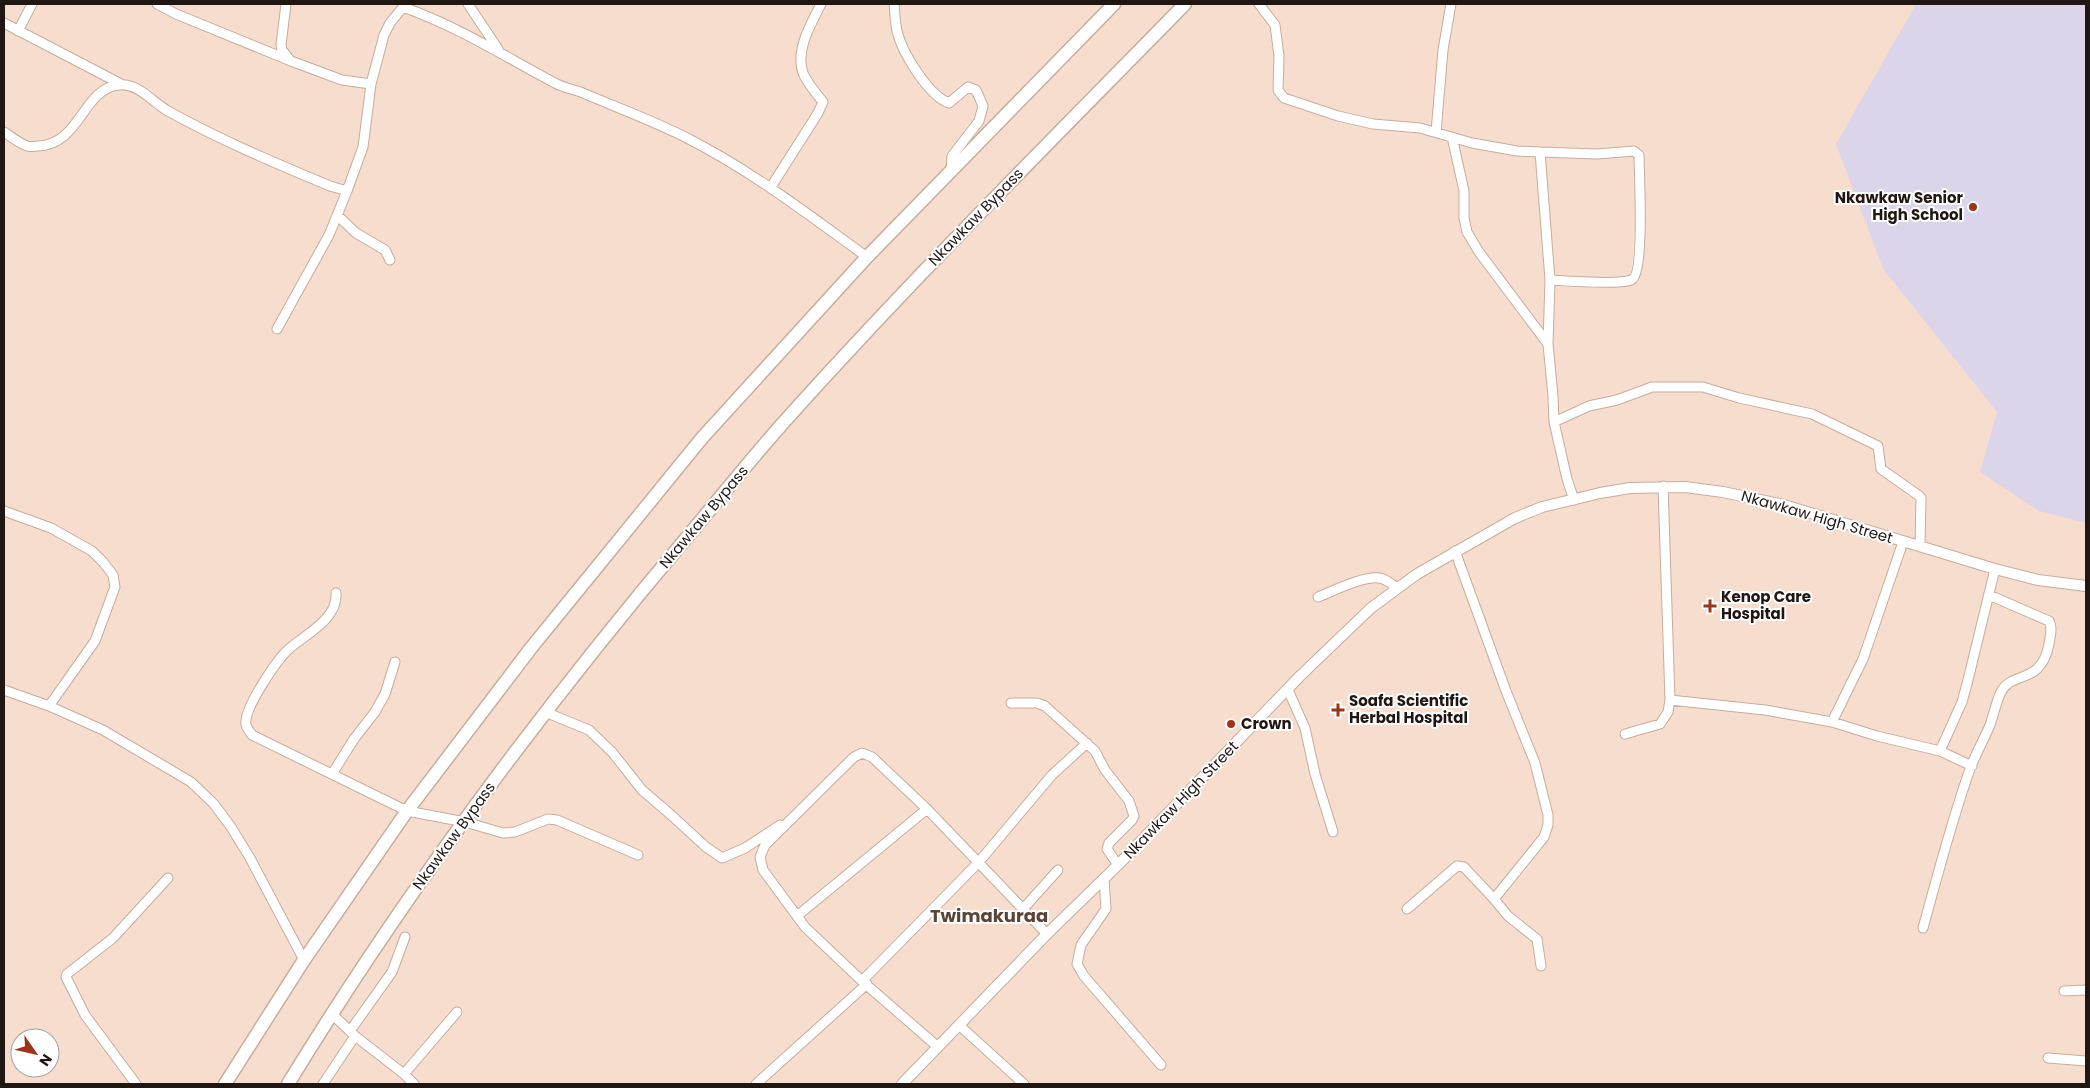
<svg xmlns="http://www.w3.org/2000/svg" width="2090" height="1088" font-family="Poppins,sans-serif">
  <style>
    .education { fill: #dcd5ea }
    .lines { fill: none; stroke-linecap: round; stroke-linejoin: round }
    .minor-casing { stroke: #c6ad9d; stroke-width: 11 }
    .major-casing { stroke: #c6ad9d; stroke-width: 12 }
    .highway-casing { stroke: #c6ad9d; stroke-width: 15 }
    .minor { stroke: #fff; stroke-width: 9 }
    .major { stroke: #fff; stroke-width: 10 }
    .highway { stroke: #fff; stroke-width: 12 }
    .poi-dot { fill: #9c3418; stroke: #fff; stroke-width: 2 }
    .labels { text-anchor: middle; stroke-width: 4; stroke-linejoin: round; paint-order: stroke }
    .poi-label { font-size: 15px; font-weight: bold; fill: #201712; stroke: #fff; text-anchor: start }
    .street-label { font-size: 15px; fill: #201712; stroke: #fff }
    .quarter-label { font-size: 18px; font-weight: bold; fill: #594437; stroke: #fff }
  </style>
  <rect width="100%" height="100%" fill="#f7ddcd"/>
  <path class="education" d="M1916 4H2086V523L2039 511 1980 472 1997 412 1883 269 1836 144Z"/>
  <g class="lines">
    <defs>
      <path id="minor" d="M157 4 176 14 291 61 342 80 371 84
        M286 4 281 45 282 50 289 59
        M468 4 498 49
        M894 4C895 13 895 22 897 31 902 53 929 96 949 103L968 87 976 90 983 106 979 121 952 156 951 171
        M1259 4 1275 25 1279 56 1278 90 1284 98 1338 116 1373 124 1420 128 1472 143 1517 151 1540 152 1550 280 1548 344 1553 396 1554 422 1567 479 1574 500
        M4 23 121 84
        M18 31 32 4
        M4 132C11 137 19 143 27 146 30 147 35 146 38 146 80 145 83 88 119 85 139 83 152 102 168 111 220 140 275 163 330 186L347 191 363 147 371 84 384 35 390 23 403 7C457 26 504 56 555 83 563 88 574 89 583 93 618 108 654 121 687 138 752 171 809 215 867 257
        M1436 132 1443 50 1451 4
        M1452 137 1464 191V218L1467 232 1479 252 1548 344
        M1540 152 1597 154 1634 151 1639 155C1639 172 1645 275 1631 280 1618 285 1566 281 1550 280
        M771 187 818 113 823 102C816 93 807 83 803 73 795 50 811 24 821 4
        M337 215 356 233 385 250 390 260
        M277 329 329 235 347 191
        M1554 422 1589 406 1617 400 1652 387H1703L1739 398 1812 414 1878 446 1881 469 1918 495 1921 498 1920 545
        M4 511 51 528 92 551 103 562 113 575 115 587 95 641 49 706
        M1455 551 1506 691 1535 763 1548 815V825L1544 837 1494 899 1508 916 1537 939 1541 966
        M336 593C338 619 306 634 290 648 278 658 243 709 246 725 247 728 250 732 252 735L407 811 465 822 503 833 515 832 548 819 557 820 638 855
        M1318 597C1333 591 1363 576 1379 578 1387 579 1391 584 1397 588
        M4 690 49 706 103 730 191 782 214 804 231 827 250 858 304 960
        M1288 690 1305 728 1315 774 1333 832
        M1670 700 1765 710 1832 722 1877 736 1940 751 1972 766
        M1011 703H1037L1045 706 1095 751 1105 770 1129 801 1134 816 1132 820 1109 843 1107 849 1118 865
        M545 712 589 730 612 752 642 790 670 814 706 847 722 858 745 848 780 825
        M1832 722 1863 659 1903 542
        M1625 734 1660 724 1668 712 1670 700 1663 486
        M1940 751 1962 702 1967 684 1995 569
        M332 774 354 739 375 712 385 694 395 662
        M1104 879 1106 909 1081 945 1077 964 1084 976 1161 1065
        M1023 909 1058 870
        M1407 909 1457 866 1464 867 1494 899
        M797 916 927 809
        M1923 928C1938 874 1952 819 1971 766 1977 752 1984 739 1990 725 1994 714 1996 702 2001 692 2012 670 2041 686 2049 644 2050 636 2053 628 2049 621L1989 595
        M862 981 978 863 1052 775 1087 743
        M2064 991 2086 990
        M331 1013 355 1036 404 1074 414 1084
        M960 1026 1024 1084
        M350 1031 392 972 405 937
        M938 1047 862 981 805 927 763 870 760 857 765 845 854 757 862 753 872 757 927 809 1047 934
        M2048 1058 2086 1061
        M404 1074 457 1012
        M136 1084 85 1015 66 977 67 974 113 938 168 878
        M323 1084 355 1036
        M756 1084 867 984"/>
      <path id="major" d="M902 1084 1047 934 1118 865 1300 676 1371 608 1417 574 1515 518 1542 507 1600 493 1630 488 1685 487 1723 492 1784 505 1995 569 2038 580 2086 586"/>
      <path id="highway" d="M225 1084 304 960 407 811 531 648 702 438 867 257 1114 4
        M288 1084C406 891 542 709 688 536 720 498 751 459 784 422 913 278 1050 142 1185 4"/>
    </defs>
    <use href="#minor" class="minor-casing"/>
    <use href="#major" class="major-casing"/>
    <use href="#highway" class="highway-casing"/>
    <use href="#minor" class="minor"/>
    <use href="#major" class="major"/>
    <use href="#highway" class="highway"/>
  </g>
  <g class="poi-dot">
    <circle cx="1973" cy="207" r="5"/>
    <path d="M1707.5 598.5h5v5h5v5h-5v5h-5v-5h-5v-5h5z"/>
    <path d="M1335.5 702.5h5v5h5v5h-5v5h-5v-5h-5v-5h5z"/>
    <circle cx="1231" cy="724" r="5"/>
  </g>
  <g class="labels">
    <g class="poi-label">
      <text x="1963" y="203" text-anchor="end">Nkawkaw Senior<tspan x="1963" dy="17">High School</tspan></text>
      <text x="1721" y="602">Kenop Care<tspan x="1721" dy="17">Hospital</tspan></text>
      <text x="1349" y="706">Soafa Scientific<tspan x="1349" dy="17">Herbal Hospital</tspan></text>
      <text x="1241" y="729">Crown</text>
    </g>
    <g class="street-label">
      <text transform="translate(976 217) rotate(-46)" y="5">Nkawkaw Bypass</text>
      <text transform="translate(704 517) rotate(-50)" y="5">Nkawkaw Bypass</text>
      <text transform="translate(1817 517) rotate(16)" y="5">Nkawkaw High Street</text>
      <text transform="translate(1181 800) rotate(-46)" y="5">Nkawkaw High Street</text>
      <text transform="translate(454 836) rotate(-54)" y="5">Nkawkaw Bypass</text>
    </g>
    <g class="quarter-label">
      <text x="989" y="922">Twimakuraa</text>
    </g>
  </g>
  <rect width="2090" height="1088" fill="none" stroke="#201712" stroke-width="10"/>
  <g transform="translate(35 1053) rotate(124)"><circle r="24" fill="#ffffff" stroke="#a6a2a0"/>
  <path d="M0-4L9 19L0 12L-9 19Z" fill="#9c3418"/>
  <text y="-8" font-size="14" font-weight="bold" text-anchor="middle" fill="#201712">N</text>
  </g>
</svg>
